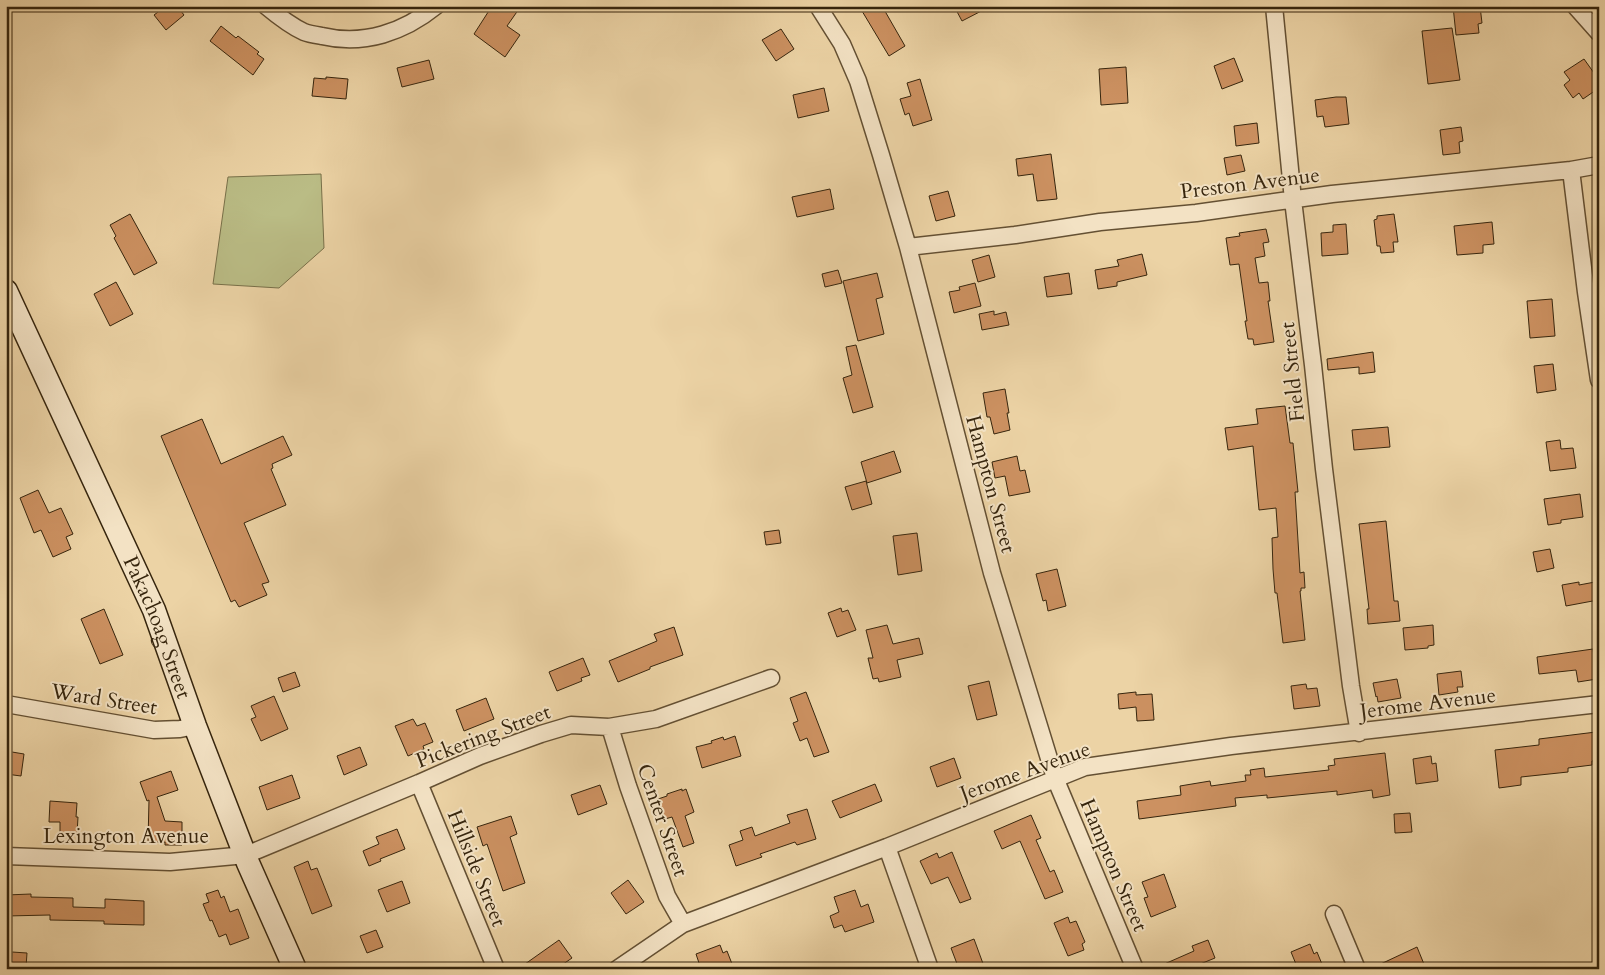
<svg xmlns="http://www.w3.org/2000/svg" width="1605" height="975" font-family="Cardo,serif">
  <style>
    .green { fill: #babc85; stroke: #787049 }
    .building { fill: #cc9161; stroke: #36250d }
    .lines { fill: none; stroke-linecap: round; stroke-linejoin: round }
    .street-casing { stroke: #645033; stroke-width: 19 }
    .secondary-casing { stroke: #36250d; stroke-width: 25 }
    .street { stroke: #f3e2c4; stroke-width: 16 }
    .secondary { stroke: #f3e2c4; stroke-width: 22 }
    .labels { text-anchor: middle; stroke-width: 4; stroke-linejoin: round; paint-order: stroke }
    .street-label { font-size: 21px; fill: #36250d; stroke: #f3e2c4 }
  </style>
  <rect width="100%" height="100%" fill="#ecd3a5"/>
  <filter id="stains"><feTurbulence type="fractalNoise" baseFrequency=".004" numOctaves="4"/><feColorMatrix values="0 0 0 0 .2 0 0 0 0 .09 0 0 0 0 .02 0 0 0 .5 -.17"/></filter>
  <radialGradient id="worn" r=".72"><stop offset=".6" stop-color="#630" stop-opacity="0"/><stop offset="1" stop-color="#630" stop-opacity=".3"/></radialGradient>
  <path class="green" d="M321 174 324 248 279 288 213 284 228 177Z"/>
  <path class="building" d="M153 6H177L184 15 166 30 154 15 158 12Z
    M492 6H521L507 26 520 35 505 57 474 34Z
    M859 6H882L905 46 889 56Z
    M954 6H991L962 21Z
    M1453 6H1480L1482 23 1478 24 1479 33 1456 35Z
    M221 26 236 38 238 36 259 52 257 54 264 59 253 75 210 41Z
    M1452 28 1460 80 1428 84 1422 31Z
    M781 29 794 49 776 61 762 40Z
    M1234 58 1243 81 1222 89 1214 66Z
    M1584 59 1599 80V88L1583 99 1579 93 1573 98 1564 85 1570 80 1564 72Z
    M429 60 434 79 402 87 397 68Z
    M1126 67 1128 103 1101 105 1099 69Z
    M326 77 348 79 346 99 312 96 314 78 326 79Z
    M920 79 932 120 913 126 909 113 905 115 900 99 911 96 907 83Z
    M824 88 829 111 798 118 793 95Z
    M1336 97H1346L1349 124 1325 127 1323 116 1317 117 1315 100Z
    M1257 123 1259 143 1236 146 1234 126Z
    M1461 127 1463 141 1459 142 1460 153 1443 155 1440 130Z
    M1051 154 1057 199 1037 201 1033 174 1018 176 1016 159Z
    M1241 155 1245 171 1227 175 1224 158Z
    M830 189 834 209 797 217 792 197Z
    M948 191 955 216 936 221 929 196Z
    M130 214 157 263 134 275 114 238 116 236 110 225Z
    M1394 214 1398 242H1393L1394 252 1381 253 1380 246H1377L1374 220 1377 219V216Z
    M1492 222 1494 244 1483 245V253L1457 255 1454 226Z
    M1346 224 1348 254 1322 256 1321 233 1333 232V225Z
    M1266 229 1269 242 1263 243 1265 256 1255 258 1259 283 1268 282 1270 301H1268L1274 342 1254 345 1253 339H1248L1245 321H1247L1239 264 1230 265 1226 238 1240 236 1239 233Z
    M1142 254 1147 275 1117 282V286L1098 289 1095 270 1119 266 1117 260Z
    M989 255 995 277 978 282 972 260Z
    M838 270 842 283 825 287 822 274Z
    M877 273 883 297 876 299 884 334 858 341 843 281Z
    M1069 273 1072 294 1047 297 1044 277Z
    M116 282 133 314 110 326 94 294Z
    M975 283 981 306 954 313 949 292 960 290 959 287Z
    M1552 299 1555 336 1530 338 1527 301Z
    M994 311V315L1006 312 1009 325 982 330 979 314Z
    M856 345 873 407 853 413 843 378 852 375 846 347Z
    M1373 352 1375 372 1359 374V367L1328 370 1327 359Z
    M1553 364 1556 390 1537 393 1534 366Z
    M1005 389 1009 413H1007L1010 430 994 434 990 417H987L983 393Z
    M1285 406 1290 443H1293L1298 492H1295L1300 573 1304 572 1305 588H1301V591H1300L1305 640 1283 643 1277 593H1275L1273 569 1272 538 1278 537 1276 508 1259 510 1253 446 1228 450 1225 428 1258 424 1256 409Z
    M202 419 221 464 283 436 292 455 272 464 273 468 271 469 286 505 244 523 269 582 262 584 267 595 239 607 235 600 231 602 161 436Z
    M1388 427 1390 447 1354 450 1352 430Z
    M1560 440 1561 449 1573 448 1576 468 1550 471 1546 442Z
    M894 451 901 472 867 483 861 462Z
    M1017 456 1020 471 1025 470 1030 492 1009 496 1005 476 995 478 992 462Z
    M866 481 872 504 852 510 845 487Z
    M38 490 49 513 61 508 73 534 66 537 71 549 53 557 41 530 34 533 20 498Z
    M1580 494 1583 517 1561 520V523L1548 525 1544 499Z
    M1386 521 1394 601H1398L1400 621 1368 624 1367 609H1369L1359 524Z
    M779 530 781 543 766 545 764 532Z
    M917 533 922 571 898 575 893 536Z
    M1550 549 1554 568 1537 572 1533 552Z
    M1057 569 1066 606 1048 611 1046 600 1043 601 1036 574Z
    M1579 582V585L1595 582 1598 600 1566 606 1562 585Z
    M841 608 842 612 848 610 856 630 837 637 828 613Z
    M104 609 123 655 100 664 81 619Z
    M887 625 893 644 919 638 923 654 897 660 901 677 879 682 878 678 873 679 868 658H873L866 630Z
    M1433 625 1434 645 1428 646V648L1405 650 1403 628Z
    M674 627 683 655 650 667V669L618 682 609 661 657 641 654 634Z
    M1593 649 1597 679 1578 682 1576 670 1539 674 1537 657Z
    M583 658 590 675 581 678 582 681 557 691 549 672Z
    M1461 671 1463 687H1457L1458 692 1439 695 1437 674Z
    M295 672 300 686 283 692 278 678Z
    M1397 679 1401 698 1378 702 1377 696 1376 697 1373 683Z
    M989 681 997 715 977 720 968 686Z
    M1306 684 1307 689 1317 688 1320 706 1294 709 1291 686Z
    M806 692 829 752 814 757 807 738 800 741 793 723 798 721 790 698Z
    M1136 692V695L1152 694 1154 720 1137 721 1136 707 1119 709 1118 694Z
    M274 696 288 729 261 741 251 719 256 717 251 706Z
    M486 698 494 719 464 731 456 710Z
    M413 719 417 726 425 723 433 742 423 746 424 749 408 756 395 726Z
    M1596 732 1599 760 1592 761V765L1568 768V772L1521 777V785L1499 788 1495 750 1539 745V739Z
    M735 736 741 756 702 768 696 747 712 743 711 741 723 737 724 740Z
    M360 747 367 765 344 775 337 756Z
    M6 751 24 754 21 776 6 774Z
    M1385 753 1390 795 1373 798 1372 790 1337 795V791L1267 798V795L1235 798 1236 806 1139 819 1137 801 1181 795 1180 786 1210 781 1211 786 1246 781 1245 775H1251L1250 770 1264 768 1265 777 1329 770 1328 766 1335 765 1334 759Z
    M1431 756 1432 764 1436 763 1438 781 1416 784 1413 759Z
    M954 758 961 778 937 787 930 767Z
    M171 771 178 790 157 797 165 821 182 822V845H165V842H148L149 800 147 801 140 782Z
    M292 775 300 798 267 810 259 787Z
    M875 784 882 801 840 818 832 801Z
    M600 785 607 804 578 815 571 795Z
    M682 789V791L686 789 694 812 685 816 694 843 683 847 672 817 665 819 658 799 667 796V794Z
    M50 801 77 803 76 817H78L77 834 60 833V822H49Z
    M807 809 816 839 797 845 795 842 760 854 762 857 736 866 729 845 743 840 740 831 752 827 755 836 790 823 787 815Z
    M1410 813 1412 832 1395 833 1394 814Z
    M1031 815 1041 838 1036 840 1050 872 1054 870 1063 892 1045 899 1020 841 1002 849 994 831Z
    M511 816 517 834 510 837 525 883 503 891 487 844 483 846 477 827Z
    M397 829 405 849 380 859 381 861 369 866 363 851 379 844 376 837Z
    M952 852 971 899 960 903 948 877 931 884 920 861 937 853 939 858Z
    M308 861 311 870 317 868 332 906 312 914 294 867Z
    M1164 874 1176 907 1151 917 1144 898 1148 897 1142 882Z
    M628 880 644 902 626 914 611 893Z
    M402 881 410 903 387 912 378 890Z
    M218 890 221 898 224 896 230 912 238 909 249 938 230 945 226 934 219 937 212 920 210 921 203 904 209 902 206 894Z
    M855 890 861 907 868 904 874 922 845 932 842 925 834 928 830 916 839 912 834 897Z
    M31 894V897L73 898V907L105 908V899L144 901V925L104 924V921L50 920V915L6 916V895Z
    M1068 917 1070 923 1076 921 1085 942 1082 944 1084 950 1068 956 1054 923Z
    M376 930 383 947 367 953 360 936Z
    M974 939 985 969H959L951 948Z
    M559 940 572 958 556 969H518Z
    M1208 940 1215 958 1188 969H1153L1194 951 1192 946Z
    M1310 944 1314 954 1317 952 1324 969H1298L1291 952Z
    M720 945 723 953 727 951 734 969H701L696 954Z
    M1417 947 1426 969H1370Z
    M12 952 27 953 26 967 11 966Z"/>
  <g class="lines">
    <defs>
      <path id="street" d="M266 6C278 16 289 25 304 32 309 34 316 35 322 36 364 46 404 32 436 6
        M818 6 842 44 858 81 881 155 908 247 992 573 1055 778 1135 969
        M1274 6 1293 200 1313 365 1324 469 1351 686 1359 733
        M1575 6 1599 33
        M1571 170 1586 292 1599 380
        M908 247 1015 235 1100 222 1196 213 1332 194 1571 170 1599 165
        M6 704 154 730 180 729 195 726
        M610 727 628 786 667 896 683 924
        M419 783 496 969
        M887 847 930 969
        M6 856 170 862 246 855 419 783 480 756 541 734 571 725 609 727 656 719 771 678
        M1334 914 1357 969
        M617 969 683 924 887 847 1085 767 1231 746 1599 704"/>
      <g id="secondary">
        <path id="s1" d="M6 291 154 610 195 726 248 863 295 969"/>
      </g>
    </defs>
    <use href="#street" class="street-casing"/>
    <use href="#secondary" class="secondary-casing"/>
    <use href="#street" class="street"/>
    <use href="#secondary" class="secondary"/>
  </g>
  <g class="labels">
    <g class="street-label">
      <text transform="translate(1250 183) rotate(-7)" y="7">Preston Avenue</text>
      <text transform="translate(1292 372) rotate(-96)" y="7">Field Street</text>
      <text transform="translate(991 484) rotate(75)" y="7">Hampton Street</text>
      <text dy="7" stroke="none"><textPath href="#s1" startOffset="369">Pakachoag Street</textPath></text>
      <text transform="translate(104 699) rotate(9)" y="7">Ward Street</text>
      <text transform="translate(1428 703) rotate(-7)" y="7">Jerome Avenue</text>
      <text transform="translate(483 736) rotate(-21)" y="7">Pickering Street</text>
      <text transform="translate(1025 771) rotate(-20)" y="7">Jerome Avenue</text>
      <text transform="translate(663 820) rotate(71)" y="7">Center Street</text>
      <text x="126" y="843">Lexington Avenue</text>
      <text transform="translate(1114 865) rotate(67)" y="7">Hampton Street</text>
      <text transform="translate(477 868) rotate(68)" y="7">Hillside Street</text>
    </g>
  </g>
  <rect width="1605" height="975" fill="none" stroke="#ecd3a5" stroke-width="25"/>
  <rect x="8" y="8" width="1590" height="960" fill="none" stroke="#36250d" stroke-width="2.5"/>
  <rect x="12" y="12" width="1580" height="950" fill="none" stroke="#36250d"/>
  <rect width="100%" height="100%" filter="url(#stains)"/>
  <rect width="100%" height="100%" fill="url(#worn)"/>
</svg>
